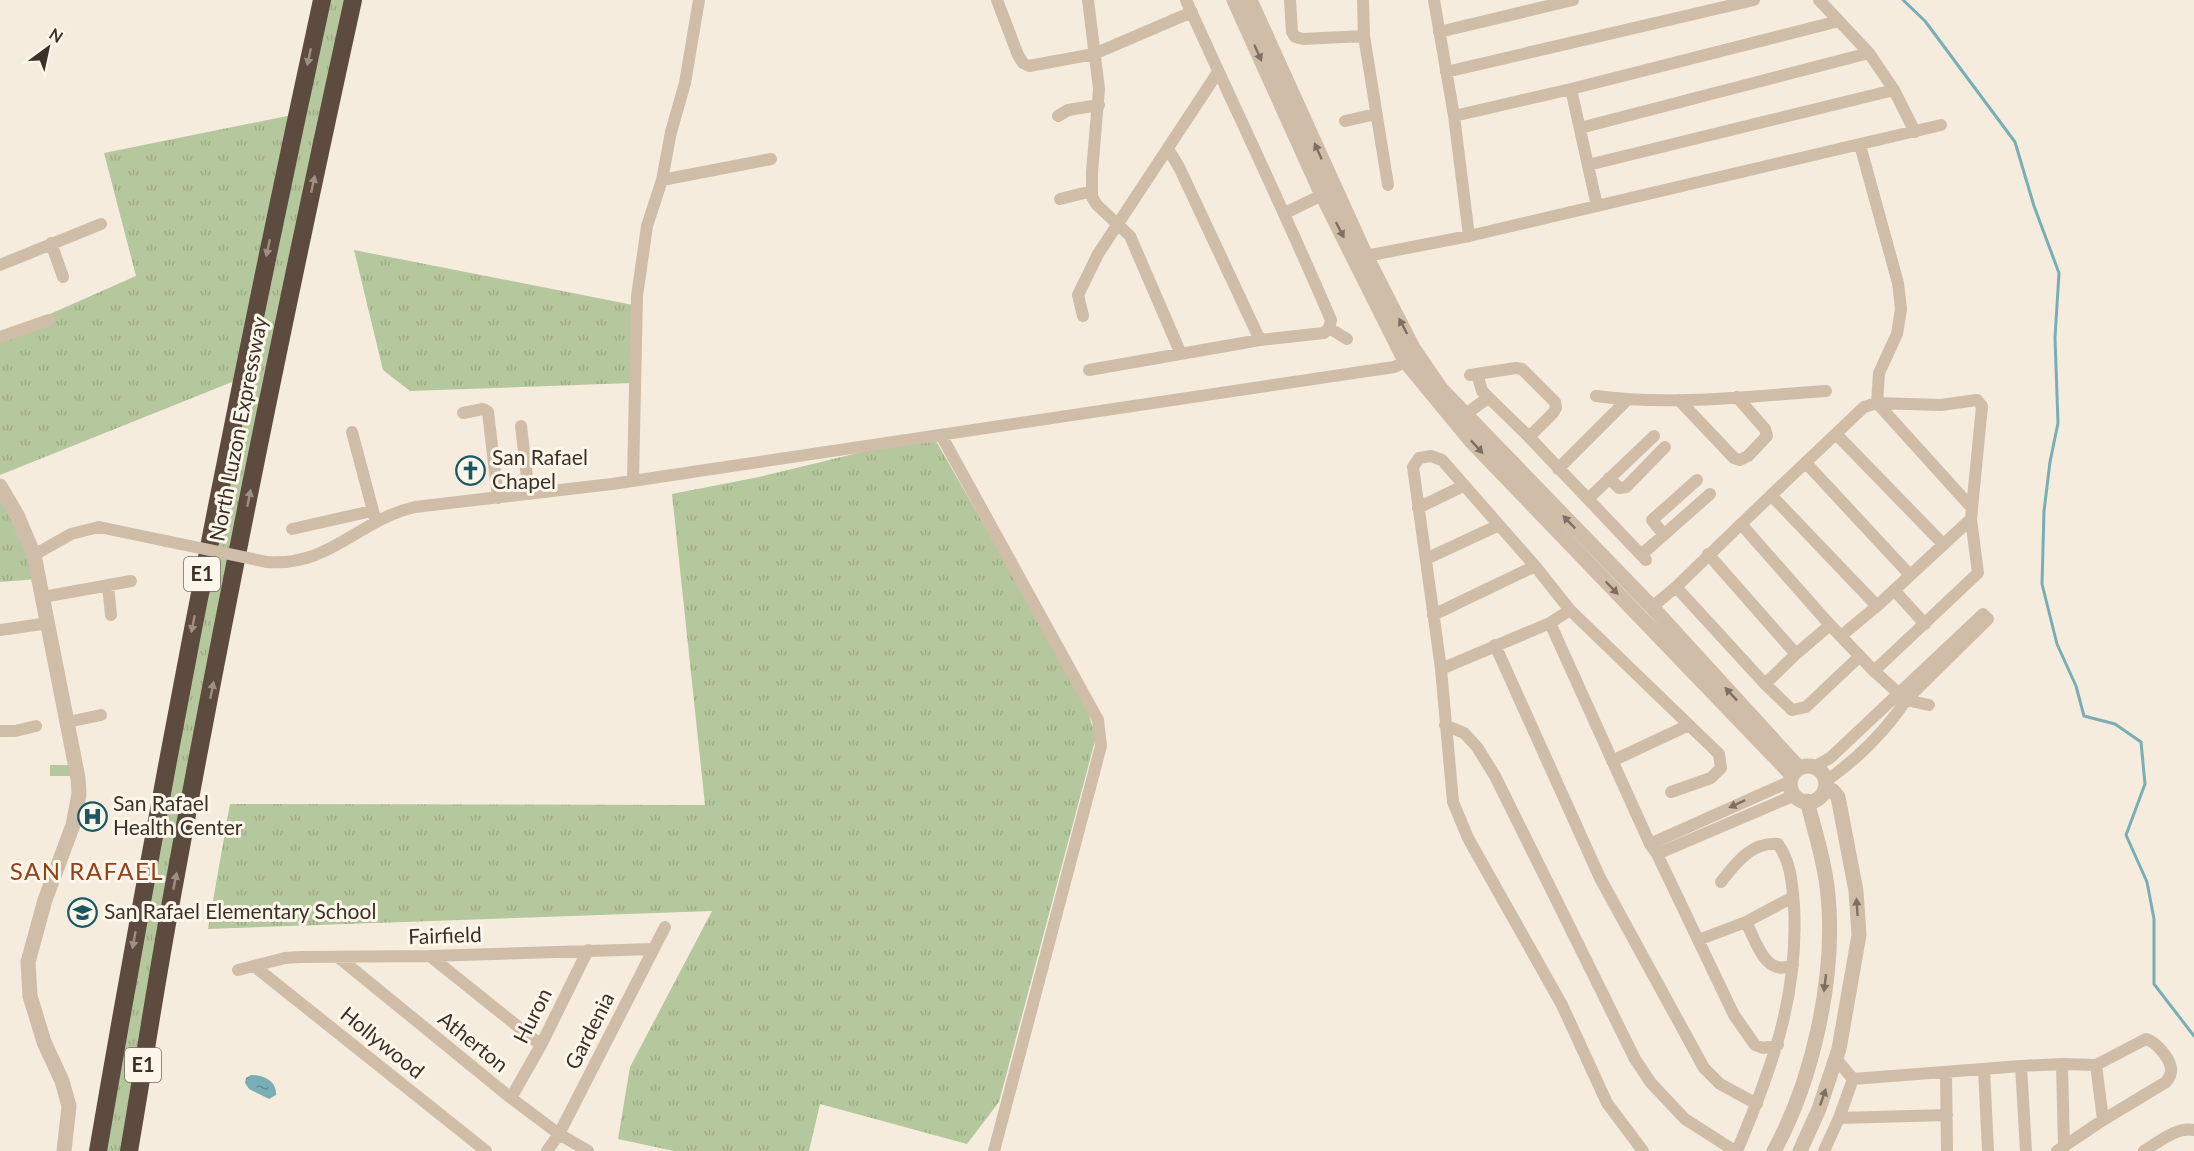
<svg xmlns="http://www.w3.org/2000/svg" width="2194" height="1151" font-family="Lato,sans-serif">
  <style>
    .grass { fill: url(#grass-tufts) }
    .park { fill: #b5c79c }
    .water { fill: url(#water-ripples) }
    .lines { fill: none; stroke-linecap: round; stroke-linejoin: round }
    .stream { stroke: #79aeb6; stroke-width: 3 }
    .minor { stroke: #cfbda8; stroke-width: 12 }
    .tertiary { stroke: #cfbda8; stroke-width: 15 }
    .motorway { stroke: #5d4b3f; stroke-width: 18 }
    .minor-bridge { stroke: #cfbda8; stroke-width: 12 }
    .oneway { fill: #7e6f62 }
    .oneway2 { fill: #9d8f84 }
    .labels { text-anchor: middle; stroke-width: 6; stroke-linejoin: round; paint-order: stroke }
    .shield { fill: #fcf6eb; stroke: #766b63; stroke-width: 1.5 }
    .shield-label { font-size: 20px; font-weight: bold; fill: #3c3029 }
    .street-label { font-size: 21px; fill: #3c3029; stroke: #fcf6eb }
    .poi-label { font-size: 21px; fill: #3c3029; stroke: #fcf6eb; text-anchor: start }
    .quarter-label { font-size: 24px; letter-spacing: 1.5px; fill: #944018; stroke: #fcf6eb }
  </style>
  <defs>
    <pattern id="grass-tufts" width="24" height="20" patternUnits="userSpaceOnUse" patternTransform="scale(1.5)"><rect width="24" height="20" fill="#b5c79c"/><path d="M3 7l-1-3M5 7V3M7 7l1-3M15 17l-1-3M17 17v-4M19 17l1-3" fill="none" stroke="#9dab86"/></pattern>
    <pattern id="water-ripples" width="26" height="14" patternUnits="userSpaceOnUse" patternTransform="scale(1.5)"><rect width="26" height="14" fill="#79aeb6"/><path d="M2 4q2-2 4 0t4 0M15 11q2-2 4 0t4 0" fill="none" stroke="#648e94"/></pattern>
  </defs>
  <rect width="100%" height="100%" fill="#f5ecde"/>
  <path class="grass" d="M329 0H349L121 1151H102L143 910Z
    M292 115 237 380 0 475V336L136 276 104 153Z
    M354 250 633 305 631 383 410 391 383 370Z
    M936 441 1024 595 1088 713 1096 737 999 1102 967 1144 820 1104 809 1151H674L618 1139 630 1067 712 911 208 929 230 804 705 805 672 494 759 477 866 451Z
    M0 494 37 579 0 582Z"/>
  <path class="park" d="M50 765H71V776H50Z"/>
  <path class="water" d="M251 1075C263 1075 277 1081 276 1095L269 1099 249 1089 245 1083 246 1078Z"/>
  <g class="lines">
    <path class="stream" d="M1903 0 1925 21 2015 142 2034 206 2059 273 2055 338 2058 423 2050 462 2044 511 2042 584 2057 644 2076 686 2084 716 2115 724 2141 742 2145 784 2126 835 2147 882 2154 919V984L2194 1036"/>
    <path class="minor" d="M997 0 1018 55 1023 63 1029 66 1094 54 1192 12
      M1088 0 1099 89 1092 172V197L1097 205 1130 236 1181 354
      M1290 0 1292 32 1295 37 1303 39 1364 36
      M1363 0 1364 36 1388 185
      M1434 0 1454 116
      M1819 0 1839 21
      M1439 32 1573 0
      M1446 72 1754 0
      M1571 89 1597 206
      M1058 116 1068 110 1099 105
      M1345 121 1376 114
      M1580 128 1869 53
      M1860 145 1898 283 1901 309 1897 334 1879 373 1877 403 1972 508
      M1168 149 1179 167 1260 340
      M1588 165 1894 90
      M662 180 671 132 685 83 699 0
      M1060 199 1092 191
      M1285 213 1328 192
      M1469 236 1454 116 1571 89 1839 21 1869 53 1894 90 1915 132
      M51 243 63 277
      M1359 259 1366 256 1469 236 1941 125
      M0 265 101 224
      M1083 316 1078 295 1098 254 1218 72
      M1329 328 1347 339
      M0 337 49 320
      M1089 370 1260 340 1324 333 1329 328 1331 320C1285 212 1234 107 1186 0
      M1477 374 1482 391 1529 437 1646 560
      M1470 375 1516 368 1522 369 1555 402 1556 408 1553 413 1529 437
      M1596 396C1671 406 1750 396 1826 391
      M1679 400 1734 458 1740 460 1748 456 1767 436 1765 429 1737 397
      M463 413 483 409 488 412 498 498
      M1460 418 1488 398
      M521 426 529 494
      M352 432 376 522
      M941 435 1098 720 1101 746 994 1151
      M1837 435 1943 544
      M1806 463 1910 575
      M1558 469 1627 400
      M1609 478 1619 488 1626 487 1665 447
      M633 480 637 296 647 226 662 180 771 159
      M1771 495 1877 606
      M1588 499 1654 436
      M1418 508 1463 486
      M1741 524 1864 407 1877 403 1941 405 1977 400 1982 406 1971 519 1978 573 1874 671
      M292 529 372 511
      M1664 535 1652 520 1697 480
      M1708 554 1796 654 1830 625
      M34 555 71 534 99 527 166 541
      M1641 555 1710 494
      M1426 559 1499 525
      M267 562C330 567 358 520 415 507L612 484 1394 367 1403 363 1410 354
      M108 585 111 615
      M1894 590 1925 624
      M43 597 131 581
      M1652 607 1676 587
      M1433 615 1535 566
      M1550 623 1650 844 1657 854 1734 1015 1755 1045 1763 1048 1778 1045
      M0 630 49 623
      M1841 636 1877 606 1971 519
      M1495 645 1600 878 1704 1068 1720 1084 1757 1104
      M1860 656 1806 707 1792 710 1765 684 1676 587 1741 524 1830 625 1874 671 1906 700 1929 705
      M1441 669 1550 623 1570 610
      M1765 684 1796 654
      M68 722 101 715
      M1445 725 1464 733 1477 747 1495 776 1635 1059 1651 1083 1685 1119 1735 1151
      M0 731H15L36 726
      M1612 761 1689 725
      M1814 767 1830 758 1983 614 1988 619 1906 700C1886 731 1856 760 1826 781
      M1650 844 1791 781
      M1657 854 1795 795
      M1721 882C1736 863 1751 842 1778 844 1791 862 1792 883 1794 905 1799 997 1772 1067 1737 1151
      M1746 922C1756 941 1765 978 1793 965
      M1698 940 1746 922 1793 897
      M430 956 541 1045
      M338 957 511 1098 559 1134 588 1151
      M254 966 486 1151
      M238 970 285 958 301 957 430 956 654 949
      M1838 1051 1836 1059 1853 1079
      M2062 1064 2064 1147
      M2096 1065 2103 1120
      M2021 1066 2026 1151
      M1984 1069 1988 1151
      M1946 1072 1947 1151
      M1853 1079 2021 1066 2062 1064 2096 1065 2146 1039C2156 1042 2169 1057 2171 1068 2172 1074 2169 1078 2166 1082L2103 1120 2057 1151
      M511 1098 541 1045 588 950
      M1839 1118 1947 1115
      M547 1151 559 1134 665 927
      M1643 1151 1607 1103 1562 1005 1468 838 1453 802 1441 669 1414 474 1413 467 1419 458 1431 456 1442 460 1535 566 1570 610 1719 754 1721 768 1711 778 1671 792
      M1824 1151 1839 1118 1853 1079
      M2144 1151C2159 1142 2176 1127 2194 1130"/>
    <path class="tertiary" d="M1234 0 1322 195 1405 361 1471 441 1792 775
      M1250 0 1366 256 1413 348 1441 389 1652 607 1799 768
      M0 486 17 515 34 555 78 778 79 794 73 825 45 900 28 962 30 996 44 1042 62 1081 69 1106 64 1151
      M1790 784a18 18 0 1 1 36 0a18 18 0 1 1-36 0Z
      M1774 1151C1813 1080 1836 976 1828 895 1825 863 1815 832 1807 801
      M1800 1151 1819 1109 1839 1049 1859 935 1856 891 1838 797 1833 791 1826 788"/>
    <path class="motorway" d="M98 1151C164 766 239 382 322 0
      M129 1151C143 1070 155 988 170 907 225 604 287 301 353 0"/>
    <path class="minor-bridge" d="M166 541 267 562"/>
  </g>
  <defs><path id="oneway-solid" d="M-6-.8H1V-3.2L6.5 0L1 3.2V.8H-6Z" transform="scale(1.5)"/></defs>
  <g class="oneway">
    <use href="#oneway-solid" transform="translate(1258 53) rotate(66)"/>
    <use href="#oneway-solid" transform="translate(1318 151) rotate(-114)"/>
    <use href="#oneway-solid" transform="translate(1340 230) rotate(63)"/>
    <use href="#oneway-solid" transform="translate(1403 326) rotate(-118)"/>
    <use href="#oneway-solid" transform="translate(1477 447) rotate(47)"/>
    <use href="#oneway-solid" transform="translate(1569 522) rotate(-134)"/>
    <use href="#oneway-solid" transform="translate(1612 588) rotate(46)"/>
    <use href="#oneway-solid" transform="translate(1731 694) rotate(-133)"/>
    <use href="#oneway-solid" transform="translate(1737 804) rotate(155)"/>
    <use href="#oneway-solid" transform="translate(1857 907) rotate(-94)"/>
    <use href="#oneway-solid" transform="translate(1825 983) rotate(97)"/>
    <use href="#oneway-solid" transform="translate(1823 1097) rotate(-71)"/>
  </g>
  <g class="oneway2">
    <use href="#oneway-solid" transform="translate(309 57) rotate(102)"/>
    <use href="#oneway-solid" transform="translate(313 184) rotate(-78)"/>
    <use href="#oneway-solid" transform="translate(268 248) rotate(102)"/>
    <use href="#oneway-solid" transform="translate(249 498) rotate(-79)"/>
    <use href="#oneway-solid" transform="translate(193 624) rotate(101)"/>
    <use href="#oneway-solid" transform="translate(212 690) rotate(-79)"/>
    <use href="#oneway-solid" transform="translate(175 881) rotate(-79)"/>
    <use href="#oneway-solid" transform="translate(134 940) rotate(100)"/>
  </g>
  <defs>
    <symbol id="church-ring" viewBox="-11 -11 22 22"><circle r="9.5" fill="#fcf6eb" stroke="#195763" stroke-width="1.5"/><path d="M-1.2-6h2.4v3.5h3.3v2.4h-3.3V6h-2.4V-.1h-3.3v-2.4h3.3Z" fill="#195763"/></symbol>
    <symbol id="hospital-ring" viewBox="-11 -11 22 22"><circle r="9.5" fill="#fcf6eb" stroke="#195763" stroke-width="1.5"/><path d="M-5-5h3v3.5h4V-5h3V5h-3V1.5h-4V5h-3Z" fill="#195763"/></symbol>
    <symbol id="school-ring" viewBox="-11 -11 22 22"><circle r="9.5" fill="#fcf6eb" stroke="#195763" stroke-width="1.5"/><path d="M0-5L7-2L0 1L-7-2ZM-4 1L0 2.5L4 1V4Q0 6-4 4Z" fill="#195763"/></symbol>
  </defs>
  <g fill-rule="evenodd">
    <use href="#church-ring" x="454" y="454" width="33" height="33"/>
    <use href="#hospital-ring" x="76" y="800" width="33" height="33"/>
    <use href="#school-ring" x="66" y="896" width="33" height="33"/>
  </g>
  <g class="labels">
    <g class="shield">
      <rect x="184" y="557" width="36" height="34" rx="4.5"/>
      <rect x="125" y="1048" width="36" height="34" rx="4.5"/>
    </g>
    <g class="shield-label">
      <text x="202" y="581">E1</text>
      <text x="143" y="1072">E1</text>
    </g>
    <g class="street-label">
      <text transform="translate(239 429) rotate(-79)" y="7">North Luzon Expressway</text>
      <text transform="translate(445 936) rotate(-2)" y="7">Fairfield</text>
      <text transform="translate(533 1016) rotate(-63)" y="7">Huron</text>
      <text transform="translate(590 1031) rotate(-63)" y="7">Gardenia</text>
      <text transform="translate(473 1042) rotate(39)" y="7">Atherton</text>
      <text transform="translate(382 1043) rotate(39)" y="7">Hollywood</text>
    </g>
    <g class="poi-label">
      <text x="492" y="465">San Rafael<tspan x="492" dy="24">Chapel</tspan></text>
      <text x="113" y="811">San Rafael<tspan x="113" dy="24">Health Center</tspan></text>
      <text x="104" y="919">San Rafael Elementary School</text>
    </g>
    <g class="quarter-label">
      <text x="87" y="880">SAN RAFAEL</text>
    </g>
  </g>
  <g transform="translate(48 48) rotate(33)" stroke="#fcf6eb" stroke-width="4.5" paint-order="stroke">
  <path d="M0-4.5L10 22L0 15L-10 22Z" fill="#3c3029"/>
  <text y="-9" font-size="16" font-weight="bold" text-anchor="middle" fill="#3c3029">N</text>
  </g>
</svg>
